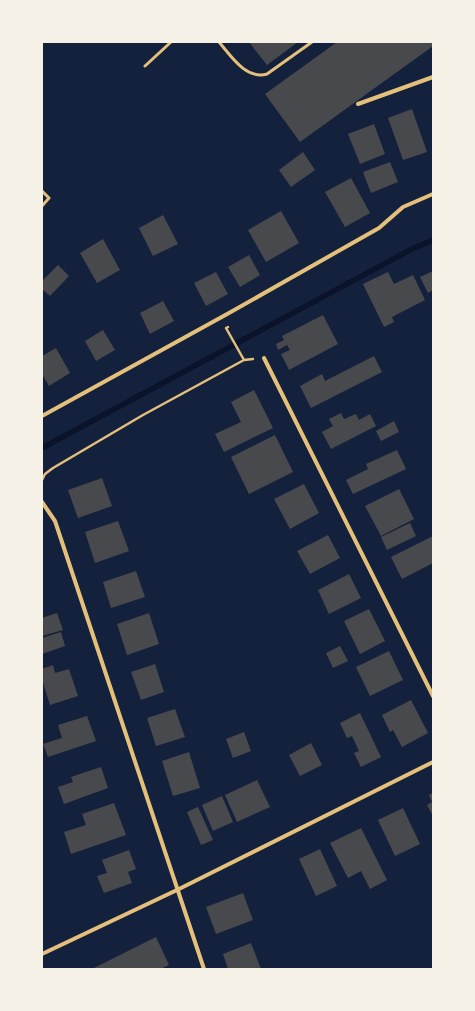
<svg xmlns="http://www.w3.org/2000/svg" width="475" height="1011" font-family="Quicksand,sans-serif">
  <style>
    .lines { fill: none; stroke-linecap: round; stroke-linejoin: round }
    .stream { stroke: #0b132b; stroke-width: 5.5 }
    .building { fill: #48494c }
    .path { stroke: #e5c07b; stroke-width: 2.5 }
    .service { stroke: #e5c07b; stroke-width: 3 }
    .minor { stroke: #e5c07b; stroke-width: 4 }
  </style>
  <rect width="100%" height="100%" fill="#14213d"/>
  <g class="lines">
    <path class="stream" d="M42 448 412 249 433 240"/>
  </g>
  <path class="building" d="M249 42H298L267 65Z
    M337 42H433V46L300 142 265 94Z
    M412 109 427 152 403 160 388 118Z
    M374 124 385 154 360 164 348 134Z
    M303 152 315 170 291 187 279 170Z
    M390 162 398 182 371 193 363 172Z
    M351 178 370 213 345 227 325 192Z
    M281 211 299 243 266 262 248 230Z
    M163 215 178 244 153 256 139 228Z
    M103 239 120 270 97 283 80 253Z
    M249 255 260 275 240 287 228 267Z
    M58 265 69 276 50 296 42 289V281Z
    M433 271V290L428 293 420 277Z
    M216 272 228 294 206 306 194 283Z
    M388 272 394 284 413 275 425 300 392 317 394 322 384 327 363 284Z
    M163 301 174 321 150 334 140 313Z
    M323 315 338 344 289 370 281 354 290 350 287 345 278 350 276 344 284 340 282 336Z
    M103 330 115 350 96 361 85 341Z
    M56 348 70 373 49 386 42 374V356Z
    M374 356 382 372 311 408 300 386 322 374 325 381Z
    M254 390 273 428 224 452 215 434 241 422 231 402Z
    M341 413 344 419 356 414 359 420 370 414 376 426 331 449 322 432 333 426 329 419Z
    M394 421 399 432 381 441 376 431Z
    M275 435 293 472 249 494 231 457Z
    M397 450 406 469 353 494 346 480 368 469 366 464Z
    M102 478 112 506 78 518 68 490Z
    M304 484 319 513 290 529 274 499Z
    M399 489 414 519 381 536 365 506Z
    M118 521 129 551 95 563 85 532Z
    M410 523 416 536 387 550 381 537Z
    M328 535 340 558 310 574 297 551Z
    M433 536V563L402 579 391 557Z
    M136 571 145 597 111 608 103 582Z
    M349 574 361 598 329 614 318 590Z
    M369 609 385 641 360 654 344 621Z
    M57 613 63 630 42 636V618Z
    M149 613 159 644 127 655 117 624Z
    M61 632 65 646 42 654V638Z
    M340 646 348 661 333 668 326 653Z
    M389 651 403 680 370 696 356 667Z
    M155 664 164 692 141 700 131 672Z
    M53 665 55 673 69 669 78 696 50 705 42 679V669Z
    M411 700 428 733 402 747 393 730 390 732 382 715Z
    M175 709 185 737 156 746 147 718Z
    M360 713 381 757 361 767 354 753 359 751 352 736 347 738 340 723Z
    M87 716 96 741 48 757 43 744 62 738 58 725Z
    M244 732 251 751 233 758 226 739Z
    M311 743 322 765 300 776 289 755Z
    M189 752 200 788 173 796 162 761Z
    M101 767 108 788 64 804 58 787 73 782 71 777Z
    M257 780 270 807 237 822 225 795Z
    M433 793V816L427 805 432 802 429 795Z
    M222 796 233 822 213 831 202 805Z
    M114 803 126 835 71 854 64 832 86 825 82 814Z
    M198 807 213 840 201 845 187 812Z
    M403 808 420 844 395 856 378 820Z
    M361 828 387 880 370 889 361 871 348 878 330 843Z
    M320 849 337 886 316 896 299 859Z
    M129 850 136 869 128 872 132 883 104 893 97 876 107 873 102 860Z
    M243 893 253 920 216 934 206 907Z
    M156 937 169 965 160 969H92Z
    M251 943 261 969H228L223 954Z"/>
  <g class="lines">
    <path class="path" d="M228 327 226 328 244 360
      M42 480 45 474 53 468 143 415 244 360 253 359"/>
    <path class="service" d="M219 42C231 56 246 80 267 74L312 42
      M145 66 171 42
      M42 191 49 198 42 206"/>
    <path class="minor" d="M358 104 433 77
      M264 358 433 696
      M42 416 229 313 379 228 403 207 433 194
      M42 502 55 521 204 969
      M42 954 177 890 433 762"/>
  </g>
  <rect width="475" height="1011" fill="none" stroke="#f6f1e7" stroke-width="86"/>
</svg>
